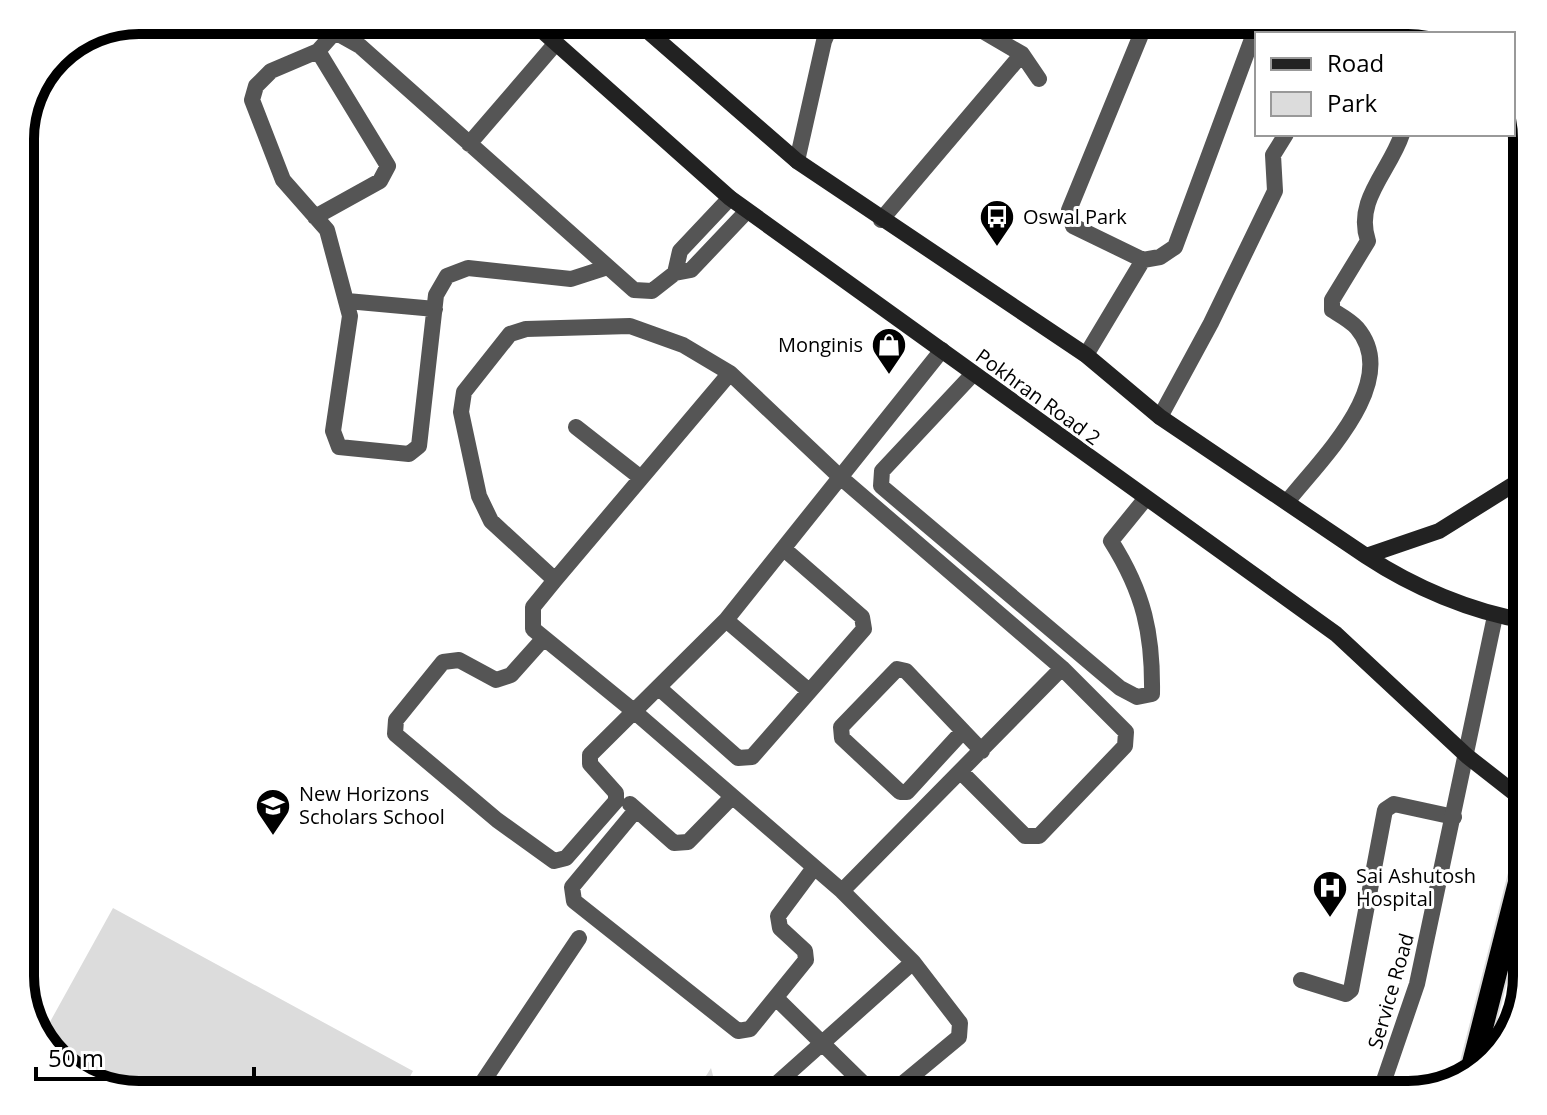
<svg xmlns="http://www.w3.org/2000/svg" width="1547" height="1115" font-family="'Open Sans',sans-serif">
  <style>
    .green { fill: #dcdcdc }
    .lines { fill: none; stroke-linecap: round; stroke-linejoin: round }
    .trunk-casing { stroke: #dbdbdb; stroke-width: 26 }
    .minor { stroke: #555; stroke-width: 16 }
    .tertiary { stroke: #555; stroke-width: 16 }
    .secondary { stroke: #222; stroke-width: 16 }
    .trunk { stroke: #000; stroke-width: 22 }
    .labels { text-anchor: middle; stroke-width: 6; stroke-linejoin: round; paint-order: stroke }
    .poi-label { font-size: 20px; fill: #000; stroke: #fff; text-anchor: start }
    .street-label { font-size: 20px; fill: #000; stroke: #fff }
    .rim { fill: none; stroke: #000; stroke-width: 10 }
  </style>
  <rect width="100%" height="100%" fill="#fff"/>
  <path class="green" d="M113 908 413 1071 400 1095H138L67 1071 40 1040Z
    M711 1068 718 1095H694Z"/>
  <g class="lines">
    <defs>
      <path id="trunk" d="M1470 1075 1527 851"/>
    </defs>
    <use href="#trunk" class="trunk-casing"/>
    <path class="minor" d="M325 20 335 32 360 46 634 290 652 291 675 273 691 270 747 211
      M964 20 1022 54 1039 79
      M1147 20 1069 210 1073 226 1143 260 1160 257 1175 247 1259 20
      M335 32 318 51 271 71 256 86 252 100 283 180 327 230 350 316 333 431 339 447 409 454 419 446 436 295 447 276 468 268 571 279 605 268
      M469 144 556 43
      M797 161 824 41 833 20
      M315 217 380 181 388 166 318 51
      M881 220 1022 54
      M675 273 680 251 730 198
      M347 301 435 309
      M1086 355 1143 260
      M972 375 882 471 881 486 1120 688 1137 697 1152 694C1153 634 1144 593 1111 541L1146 498
      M1160 417 1211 323 1275 191 1273 155 1286 134
      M576 427 641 478
      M1287 502C1319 461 1403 382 1357 328 1351 321 1340 315 1332 310V300L1368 241C1354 200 1390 171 1402 134
      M555 580 491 521 479 496 461 412 464 392 510 334 526 329 630 326 683 345 730 373 839 476 1062 668 842 891 636 713 533 629V607L555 580 730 373
      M726 620 809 691
      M544 638 511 675 496 680 459 660 443 662 396 720 395 734 497 820 554 861 566 858 616 801V793L590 764V755L726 620 942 350
      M659 688 738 758 752 757 864 629 862 617 784 549
      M963 731 907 792H900L842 738 841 727 897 669 906 671 982 751
      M961 772 1025 836H1039L1125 746 1126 732 1062 668
      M630 804 674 843 688 842 731 798
      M636 810 572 887 574 901 738 1031 750 1029 806 960 805 951 780 928 778 916 813 869
      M842 891 913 962 960 1023 959 1037 889 1095
      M1301 980 1346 994 1351 990 1385 810 1394 804 1454 817
      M776 998 875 1095
      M474 1095 579 938
      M764 1095 913 962"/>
    <path class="tertiary" d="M1379 1095 1417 984 1495 616"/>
    <path class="secondary" d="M530 20 730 198 1336 634 1467 756 1527 803
      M635 20 797 161 1086 355 1160 417 1366 556C1413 587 1471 612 1527 621
      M1366 556 1439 531 1527 476"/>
    <use href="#trunk" class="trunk"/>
  </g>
  <defs>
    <symbol id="bus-pin" viewBox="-11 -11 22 30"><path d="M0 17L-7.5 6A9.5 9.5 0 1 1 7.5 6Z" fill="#000" stroke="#fff"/><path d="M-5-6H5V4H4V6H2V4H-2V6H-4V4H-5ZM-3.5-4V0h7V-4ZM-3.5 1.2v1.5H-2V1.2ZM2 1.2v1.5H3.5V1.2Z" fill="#fff"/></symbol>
    <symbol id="shop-pin" viewBox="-11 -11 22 30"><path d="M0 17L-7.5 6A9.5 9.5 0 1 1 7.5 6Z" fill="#000" stroke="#fff"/><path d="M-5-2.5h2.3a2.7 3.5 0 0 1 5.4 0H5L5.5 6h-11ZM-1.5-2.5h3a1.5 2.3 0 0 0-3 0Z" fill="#fff"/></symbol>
    <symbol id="school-pin" viewBox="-11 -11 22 30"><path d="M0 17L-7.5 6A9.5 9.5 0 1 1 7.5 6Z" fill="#000" stroke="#fff"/><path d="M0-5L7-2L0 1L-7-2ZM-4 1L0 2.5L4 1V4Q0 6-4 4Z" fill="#fff"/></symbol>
    <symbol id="hospital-pin" viewBox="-11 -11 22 30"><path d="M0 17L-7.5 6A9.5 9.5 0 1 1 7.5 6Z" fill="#000" stroke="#fff"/><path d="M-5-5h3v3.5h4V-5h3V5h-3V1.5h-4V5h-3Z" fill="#fff"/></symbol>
  </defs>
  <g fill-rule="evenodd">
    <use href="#bus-pin" x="977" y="197" width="40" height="54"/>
    <use href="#shop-pin" x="869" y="325" width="40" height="54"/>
    <use href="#school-pin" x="253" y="786" width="40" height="54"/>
    <use href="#hospital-pin" x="1310" y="868" width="40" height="54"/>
  </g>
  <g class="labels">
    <g class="poi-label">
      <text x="1023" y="224">Oswal Park</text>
      <text x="863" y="352" text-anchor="end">Monginis</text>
      <text x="299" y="801">New Horizons<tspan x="299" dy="23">Scholars School</tspan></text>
      <text x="1356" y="883">Sai Ashutosh<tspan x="1356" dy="23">Hospital</tspan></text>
    </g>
    <g class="street-label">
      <text transform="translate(1038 397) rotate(36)" y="7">Pokhran Road 2</text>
      <text transform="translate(1391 991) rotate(-74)" y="7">Service Road</text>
    </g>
  </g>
  <path d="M0 0H1547V1115H0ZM139 34H1408A105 105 0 0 1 1513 139V976A105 105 0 0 1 1408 1081H139A105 105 0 0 1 34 976V139A105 105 0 0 1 139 34Z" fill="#fff" fill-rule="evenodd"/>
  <path class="rim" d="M139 34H1408A105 105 0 0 1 1513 139V976A105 105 0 0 1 1408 1081H139A105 105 0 0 1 34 976V139A105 105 0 0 1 139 34Z"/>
  <rect x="1255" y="32" width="260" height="104" fill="#ffffff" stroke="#999999" stroke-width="2"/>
  <rect x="1271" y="58" width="40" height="12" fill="#222222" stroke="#999999" stroke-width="2"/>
  <text x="1327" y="72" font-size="24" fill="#000000">Road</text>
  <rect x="1271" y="92" width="40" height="24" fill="#dcdcdc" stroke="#999999" stroke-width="2"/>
  <text x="1327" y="112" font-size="24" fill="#000000">Park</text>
  <path d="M36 1067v12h218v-12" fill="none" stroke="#000000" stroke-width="4"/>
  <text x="48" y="1067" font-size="24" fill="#000000" stroke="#ffffff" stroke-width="6" paint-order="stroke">50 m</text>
</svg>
